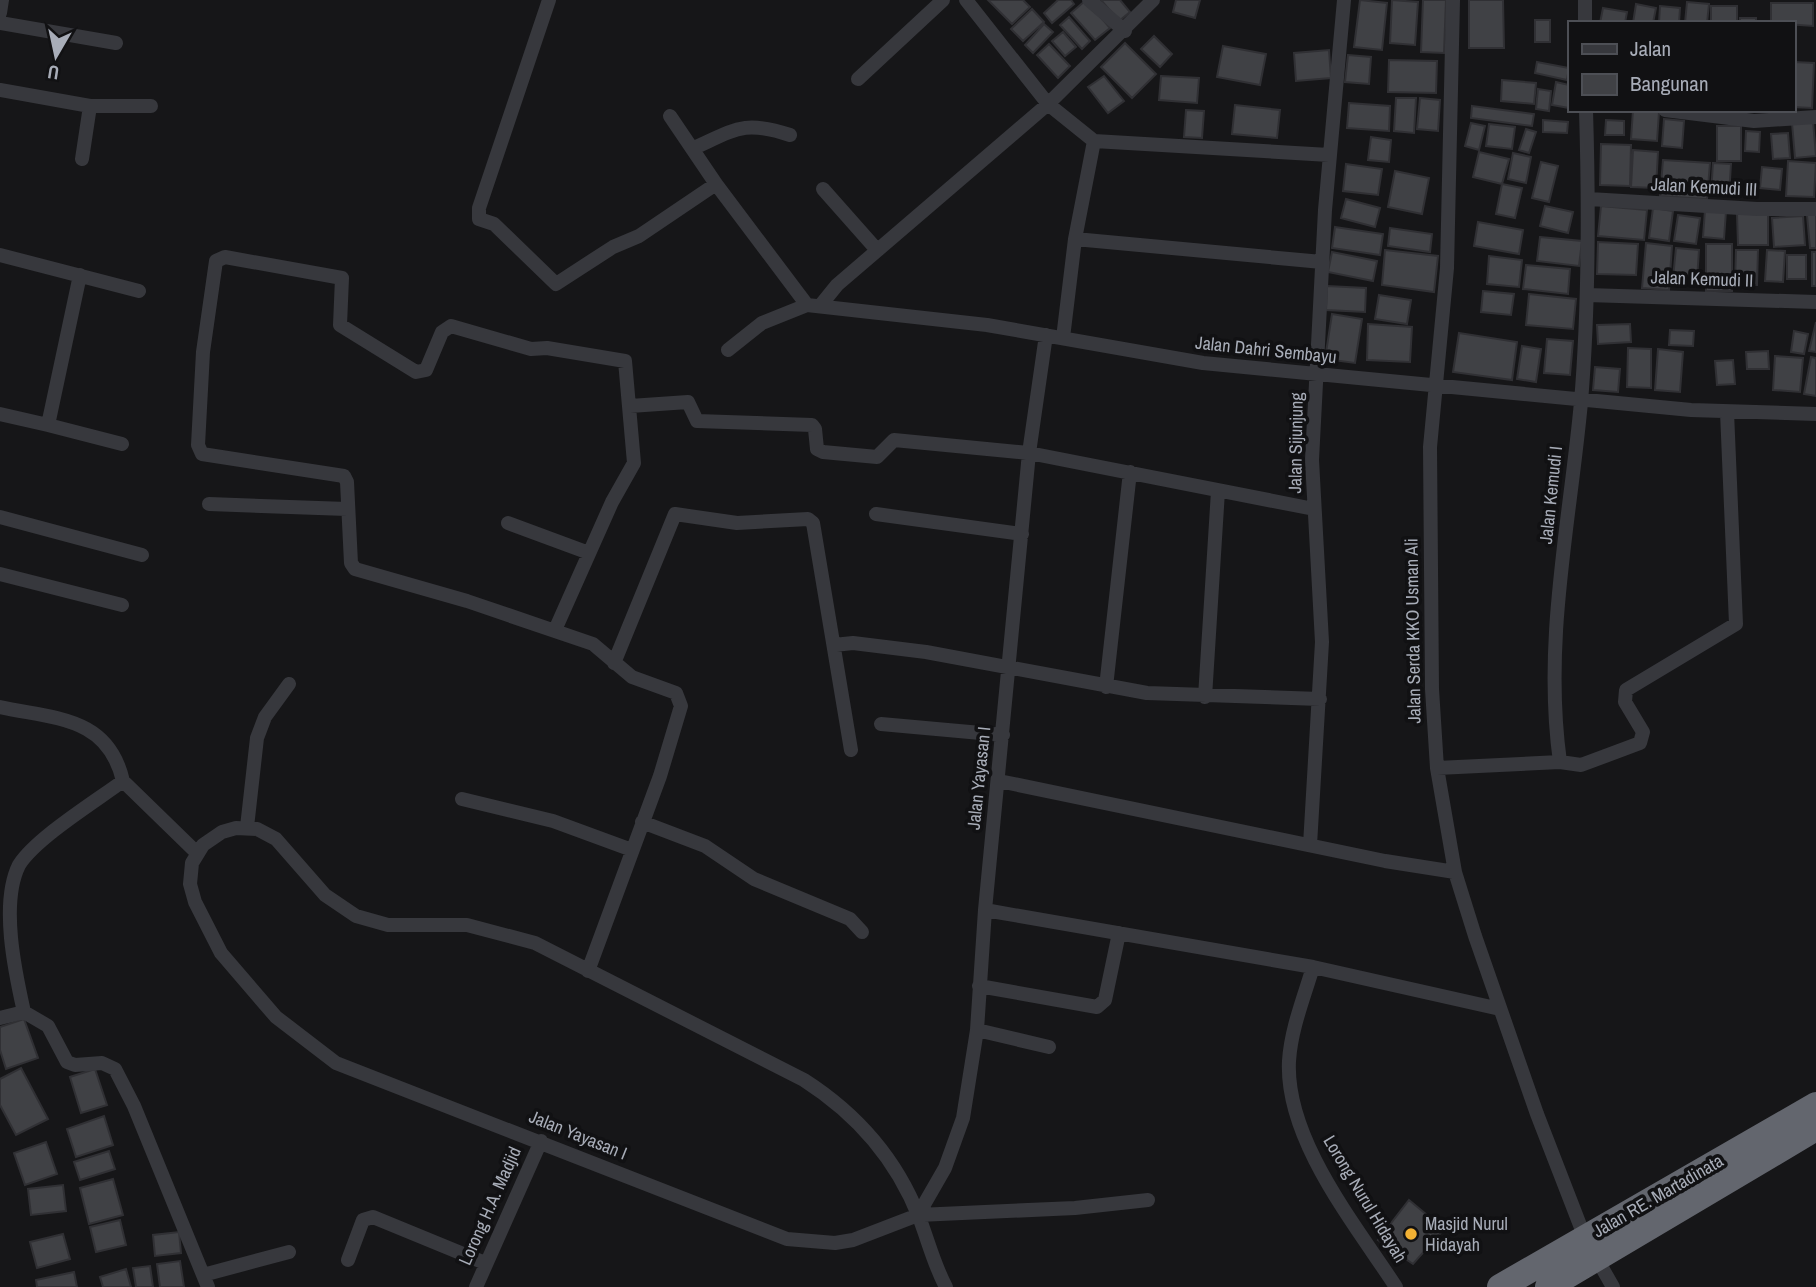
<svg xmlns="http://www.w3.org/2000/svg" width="1816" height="1287" font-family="'Archivo Narrow',sans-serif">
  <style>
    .building { fill: #404145; stroke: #303034; stroke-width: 2 }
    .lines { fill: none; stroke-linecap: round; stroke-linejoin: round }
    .street { stroke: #37383d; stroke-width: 14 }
    .highway { stroke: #63666e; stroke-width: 26 }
    .poi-dot { fill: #f2b134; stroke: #111113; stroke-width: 2.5 }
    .labels { text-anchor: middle; stroke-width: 7; stroke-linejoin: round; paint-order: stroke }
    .street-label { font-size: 18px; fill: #a8adb8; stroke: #111113 }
    .poi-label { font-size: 18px; fill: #a8adb8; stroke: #111113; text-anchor: start }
  </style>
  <rect width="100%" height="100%" fill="#161618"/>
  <path class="building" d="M988 0H1023L1030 7 1012 24Z
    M1058 0H1071L1074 4 1052 23 1044 13Z
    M1086 0 1110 28 1095 40 1071 13Z
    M1101 0H1120L1130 12 1119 21Z
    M1176 0H1200L1195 18 1173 12Z
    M1360 0 1387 3 1382 50 1354 47Z
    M1392 0 1418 2 1415 45 1390 43Z
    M1423 0H1446L1444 53 1421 52Z
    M1469 0H1503L1504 48H1469Z
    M1687 2 1709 4 1707 23H1685Z
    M1771 3H1813V26L1771 23Z
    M1636 4 1656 8 1653 23H1633Z
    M1660 6 1680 8 1679 23H1659Z
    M1711 6H1737V23H1711Z
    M1603 8 1627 12 1625 23H1600Z
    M1032 9 1044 22 1023 41 1011 29Z
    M1069 17 1090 41 1082 49 1060 25Z
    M1740 18H1756V23H1740Z
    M1535 20H1550V42H1535Z
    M1044 24 1053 32 1033 53 1025 45Z
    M1063 32 1076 47 1065 56 1052 41Z
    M1154 36 1172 54 1160 67 1141 49Z
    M1125 43 1156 74 1132 98 1101 67Z
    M1049 44 1070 66 1058 78 1037 55Z
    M1223 46 1266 54 1260 85 1217 77Z
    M1329 50 1331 78 1296 81 1294 53Z
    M1348 55 1371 57 1369 84 1345 82Z
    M1389 60 1437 61 1436 93 1388 92Z
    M1537 62 1569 68 1567 80 1535 73Z
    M1794 62 1814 63 1812 108 1793 107Z
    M1104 76 1124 101 1108 113 1088 87Z
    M1161 76 1199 78 1197 103 1159 100Z
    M1502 80 1536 83 1534 104 1501 101Z
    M1556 82 1569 85V108L1552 105Z
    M1538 89 1551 91 1549 111 1536 109Z
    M1396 98H1416L1414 133 1394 131Z
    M1420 98 1440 100 1438 131 1417 129Z
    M1349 103 1390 106 1389 131 1347 128Z
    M1235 105 1280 110 1277 138 1232 134Z
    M1472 106 1534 114 1532 126 1471 118Z
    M1186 110 1204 111 1202 138 1184 137Z
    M1633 110 1659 112 1657 141 1631 139Z
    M1664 119 1684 121 1682 148 1662 146Z
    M1543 120 1568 122 1567 133 1543 132Z
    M1606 120 1624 121V135H1605Z
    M1813 121 1816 156 1795 158 1792 123Z
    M1471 123 1485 126 1479 150 1465 146Z
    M1489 124 1515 127 1512 149 1486 146Z
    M1717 126H1741V161H1717Z
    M1526 129 1536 132 1529 153 1519 150Z
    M1746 131 1760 132 1759 152 1745 151Z
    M1788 133 1790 158 1773 159 1771 134Z
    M1371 137 1391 140 1389 162 1368 160Z
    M1601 144 1631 145 1630 186 1600 185Z
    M1633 150 1658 152 1656 188 1631 187Z
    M1479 152 1509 159 1502 184 1473 177Z
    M1513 153 1531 157 1526 183 1508 179Z
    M1663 160 1710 163 1707 199 1660 196Z
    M1788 161 1816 163 1814 197 1786 196Z
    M1541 162 1558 166 1549 202 1532 198Z
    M1713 163 1731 164 1729 195 1711 193Z
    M1346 164 1382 169 1378 195 1343 191Z
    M1762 167 1782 169 1780 190 1760 188Z
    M1395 171 1429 178 1422 214 1388 207Z
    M1502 184 1522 188 1515 218 1496 214Z
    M1346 199 1380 208 1375 227 1341 218Z
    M1545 206 1573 212 1568 233 1540 226Z
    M1601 206 1647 210 1644 240 1598 236Z
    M1653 208 1673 211 1669 241 1649 238Z
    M1705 210 1726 211 1724 239 1703 237Z
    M1737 214H1768V245H1738Z
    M1816 214V248H1810L1807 215Z
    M1678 215 1700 218 1696 244 1674 241Z
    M1803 216 1805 245 1774 247 1772 218Z
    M1478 222 1523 230 1519 254 1474 246Z
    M1335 227 1383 234 1380 255 1332 248Z
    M1390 228 1432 234 1430 252 1388 246Z
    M1540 237 1582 241 1579 266 1537 261Z
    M1598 242 1638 244 1636 275 1597 274Z
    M1646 243 1672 246 1669 290 1642 288Z
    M1706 244H1732V291H1706Z
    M1676 248 1699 250 1697 280 1673 278Z
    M1385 250 1438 256 1434 292 1382 285Z
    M1736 250H1758L1757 285 1735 284Z
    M1767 250 1785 251 1783 282 1765 281Z
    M1332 252 1377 261 1373 281 1328 272Z
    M1812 252H1816V286H1812Z
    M1787 255H1806V279H1787Z
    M1489 256 1522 260 1519 287 1487 284Z
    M1526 265 1570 269 1568 294 1523 289Z
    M1327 286 1366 288 1365 312 1326 310Z
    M1483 291 1514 294 1511 315 1481 312Z
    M1529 294 1576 299 1573 329 1526 325Z
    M1379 295 1411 300 1407 324 1375 319Z
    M1332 314 1362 319 1355 363 1325 359Z
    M1816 322V352L1809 351Z
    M1368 324 1412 327 1410 362 1367 360Z
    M1630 324 1631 342 1598 344 1597 325Z
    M1670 330 1694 331 1693 346 1669 345Z
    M1794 331 1808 334 1804 354 1791 352Z
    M1459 333 1517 342 1512 380 1453 372Z
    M1547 339 1573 341 1570 375 1544 373Z
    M1522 346 1541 349 1536 382 1517 379Z
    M1628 348 1651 349V388L1627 387Z
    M1658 349 1683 352 1680 392 1655 390Z
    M1768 351 1769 369H1747L1746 352Z
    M1775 356 1803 358 1800 392 1773 390Z
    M1811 357 1816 358V396L1804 394Z
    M1733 360 1735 384 1717 385 1715 361Z
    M1595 367 1620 369 1618 392 1593 390Z
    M24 1019 38 1058 6 1069 0 1050V1027Z
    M21 1068 48 1119 16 1135 0 1105V1079Z
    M95 1069 107 1105 81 1113 70 1077Z
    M104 1116 113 1145 76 1157 67 1129Z
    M46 1142 57 1174 25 1185 14 1153Z
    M109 1151 115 1169 80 1180 74 1162Z
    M113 1179 123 1215 89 1224 80 1188Z
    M63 1185 66 1211 31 1215 28 1189Z
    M1409 1200 1444 1229 1413 1264 1378 1240Z
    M120 1220 126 1245 96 1252 90 1227Z
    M179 1232 181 1253 155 1256 153 1235Z
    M63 1234 70 1259 37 1268 30 1242Z
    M180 1261 184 1287H160L157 1264Z
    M150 1266 153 1287H136L133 1268Z
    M126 1269 131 1287H103L100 1277Z
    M74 1272 77 1287H37L36 1280Z"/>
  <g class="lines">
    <path class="street" d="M549 0 479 208V219L494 224 556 284 613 247 639 236 716 184
      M966 0 1048 104 1094 141
      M1089 0 1125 31
      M1453 0 1447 268 1430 447 1432 689 1437 768 1455 872 1475 936 1537 1114 1585 1238 1613 1287
      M1585 0V23
      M0 13 2 0
      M0 23 116 43
      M858 79 943 0
      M0 90 90 106H151
      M1665 110 1754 121 1816 117
      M670 116 716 184 807 305
      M694 148C736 129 744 120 790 135
      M82 159 90 106
      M823 189 877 250
      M1589 199 1757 209H1816
      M1075 239 1322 262
      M0 255 139 291
      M80 275 48 425 122 444
      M1587 295 1816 302
      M820 306 837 285 1048 104 1153 0
      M1063 338 1075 239 1094 141 1329 155
      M728 350 762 323 807 305 987 325 1203 363 1691 410 1816 414
      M630 406 688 402 697 421 812 425 815 429 817 449 823 452 877 457 894 440 1029 453 1314 509
      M0 414 48 425
      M209 504 347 509
      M876 514 1022 534
      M0 517 142 555
      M508 523 589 553
      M0 574 122 605
      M555 630 612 502 634 463 625 361 547 348 531 349 451 326 442 332 426 370 416 372 340 325 342 278 225 257 216 261 203 352 198 445 202 454 344 476 347 482 351 563 355 569 467 601 593 644 632 677 676 693 681 706 660 776 588 971
      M834 645 853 643 926 652 1147 693 1320 699
      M614 663 675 514 737 523 808 519 813 523 851 750
      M1106 687 1130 472
      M1205 697 1218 491
      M0 707C54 719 108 716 123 781 96 801 36 838 19 865 0 903 15 972 24 1012
      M881 724 1003 735
      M1560 762 1581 765 1640 743 1643 732 1625 702 1626 690 1736 624 1727 412
      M1437 768 1560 762C1543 641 1570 522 1581 402 1589 305 1589 208 1586 110
      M123 781 197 853
      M999 781 1385 861 1455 872
      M462 799 553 821 632 850
      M642 822 705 846 754 879 850 919 862 932
      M247 827 257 738 265 717 289 684
      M1310 845 1322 642 1312 460 1325 210 1344 0
      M985 910 1313 967 1500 1009
      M1313 967C1304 997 1291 1029 1289 1061 1285 1139 1355 1224 1396 1287
      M979 986 1097 1007 1105 1000 1119 933
      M0 1018 24 1012 48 1026 67 1062 75 1065 102 1063 115 1069 134 1106 208 1287
      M977 1030 1049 1047
      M918 1215 1075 1208 1148 1200
      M348 1260 363 1220 373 1217 485 1263
      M203 1275 289 1252
      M476 1287 541 1141
      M946 1287C934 1265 928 1240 919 1217 896 1158 857 1114 804 1080L535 943 467 925H388L356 916 325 895 276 839 257 829 236 828 222 832 203 845 192 863 190 884 195 902 221 953 276 1017 336 1063 787 1239 835 1243 853 1240 918 1215 945 1168 963 1118 977 1030 985 910 1029 453 1046 335"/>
    <path class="highway" d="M1500 1287 1816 1105
      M1548 1287 1816 1128"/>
  </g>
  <circle class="poi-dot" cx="1411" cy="1234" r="7"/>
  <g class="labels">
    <g class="street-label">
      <text transform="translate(1704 187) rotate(3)" y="6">Jalan Kemudi III</text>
      <text transform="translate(1702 279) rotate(2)" y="6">Jalan Kemudi II</text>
      <text transform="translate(1266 350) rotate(6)" y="6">Jalan Dahri Sembayu</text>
      <text transform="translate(1296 443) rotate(-89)" y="6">Jalan Sijunjung</text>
      <text transform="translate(1551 495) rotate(-84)" y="6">Jalan Kemudi I</text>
      <text transform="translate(1413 631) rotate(-91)" y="6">Jalan Serda KKO Usman Ali</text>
      <text transform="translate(979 778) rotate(-84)" y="6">Jalan Yayasan I</text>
      <text transform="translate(578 1135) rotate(22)" y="6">Jalan Yayasan I</text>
      <text transform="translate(1658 1196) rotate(-30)" y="6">Jalan RE. Martadinata</text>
      <text transform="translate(1365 1199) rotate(59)" y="6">Lorong Nurul Hidayah</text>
      <text transform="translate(490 1206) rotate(-66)" y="6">Lorong H.A. Madjid</text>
    </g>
    <g class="poi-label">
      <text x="1425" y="1230">Masjid Nurul<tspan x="1425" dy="21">Hidayah</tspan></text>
    </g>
  </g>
  <rect x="1568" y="21" width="228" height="91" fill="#111113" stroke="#4d4f55" stroke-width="2"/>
  <rect x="1582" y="44" width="35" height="10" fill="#37383d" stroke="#4d4f55" stroke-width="2"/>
  <text x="1630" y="56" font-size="21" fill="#a8adb8">Jalan</text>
  <rect x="1582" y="74" width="35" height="21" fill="#404145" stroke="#4d4f55" stroke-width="2"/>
  <text x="1630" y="91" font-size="21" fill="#a8adb8">Bangunan</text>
  <g transform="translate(56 56) rotate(189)" stroke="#111113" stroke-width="5" paint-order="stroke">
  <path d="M0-5L12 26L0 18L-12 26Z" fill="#a8adb8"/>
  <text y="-10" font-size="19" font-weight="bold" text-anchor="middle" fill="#a8adb8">U</text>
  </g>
</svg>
